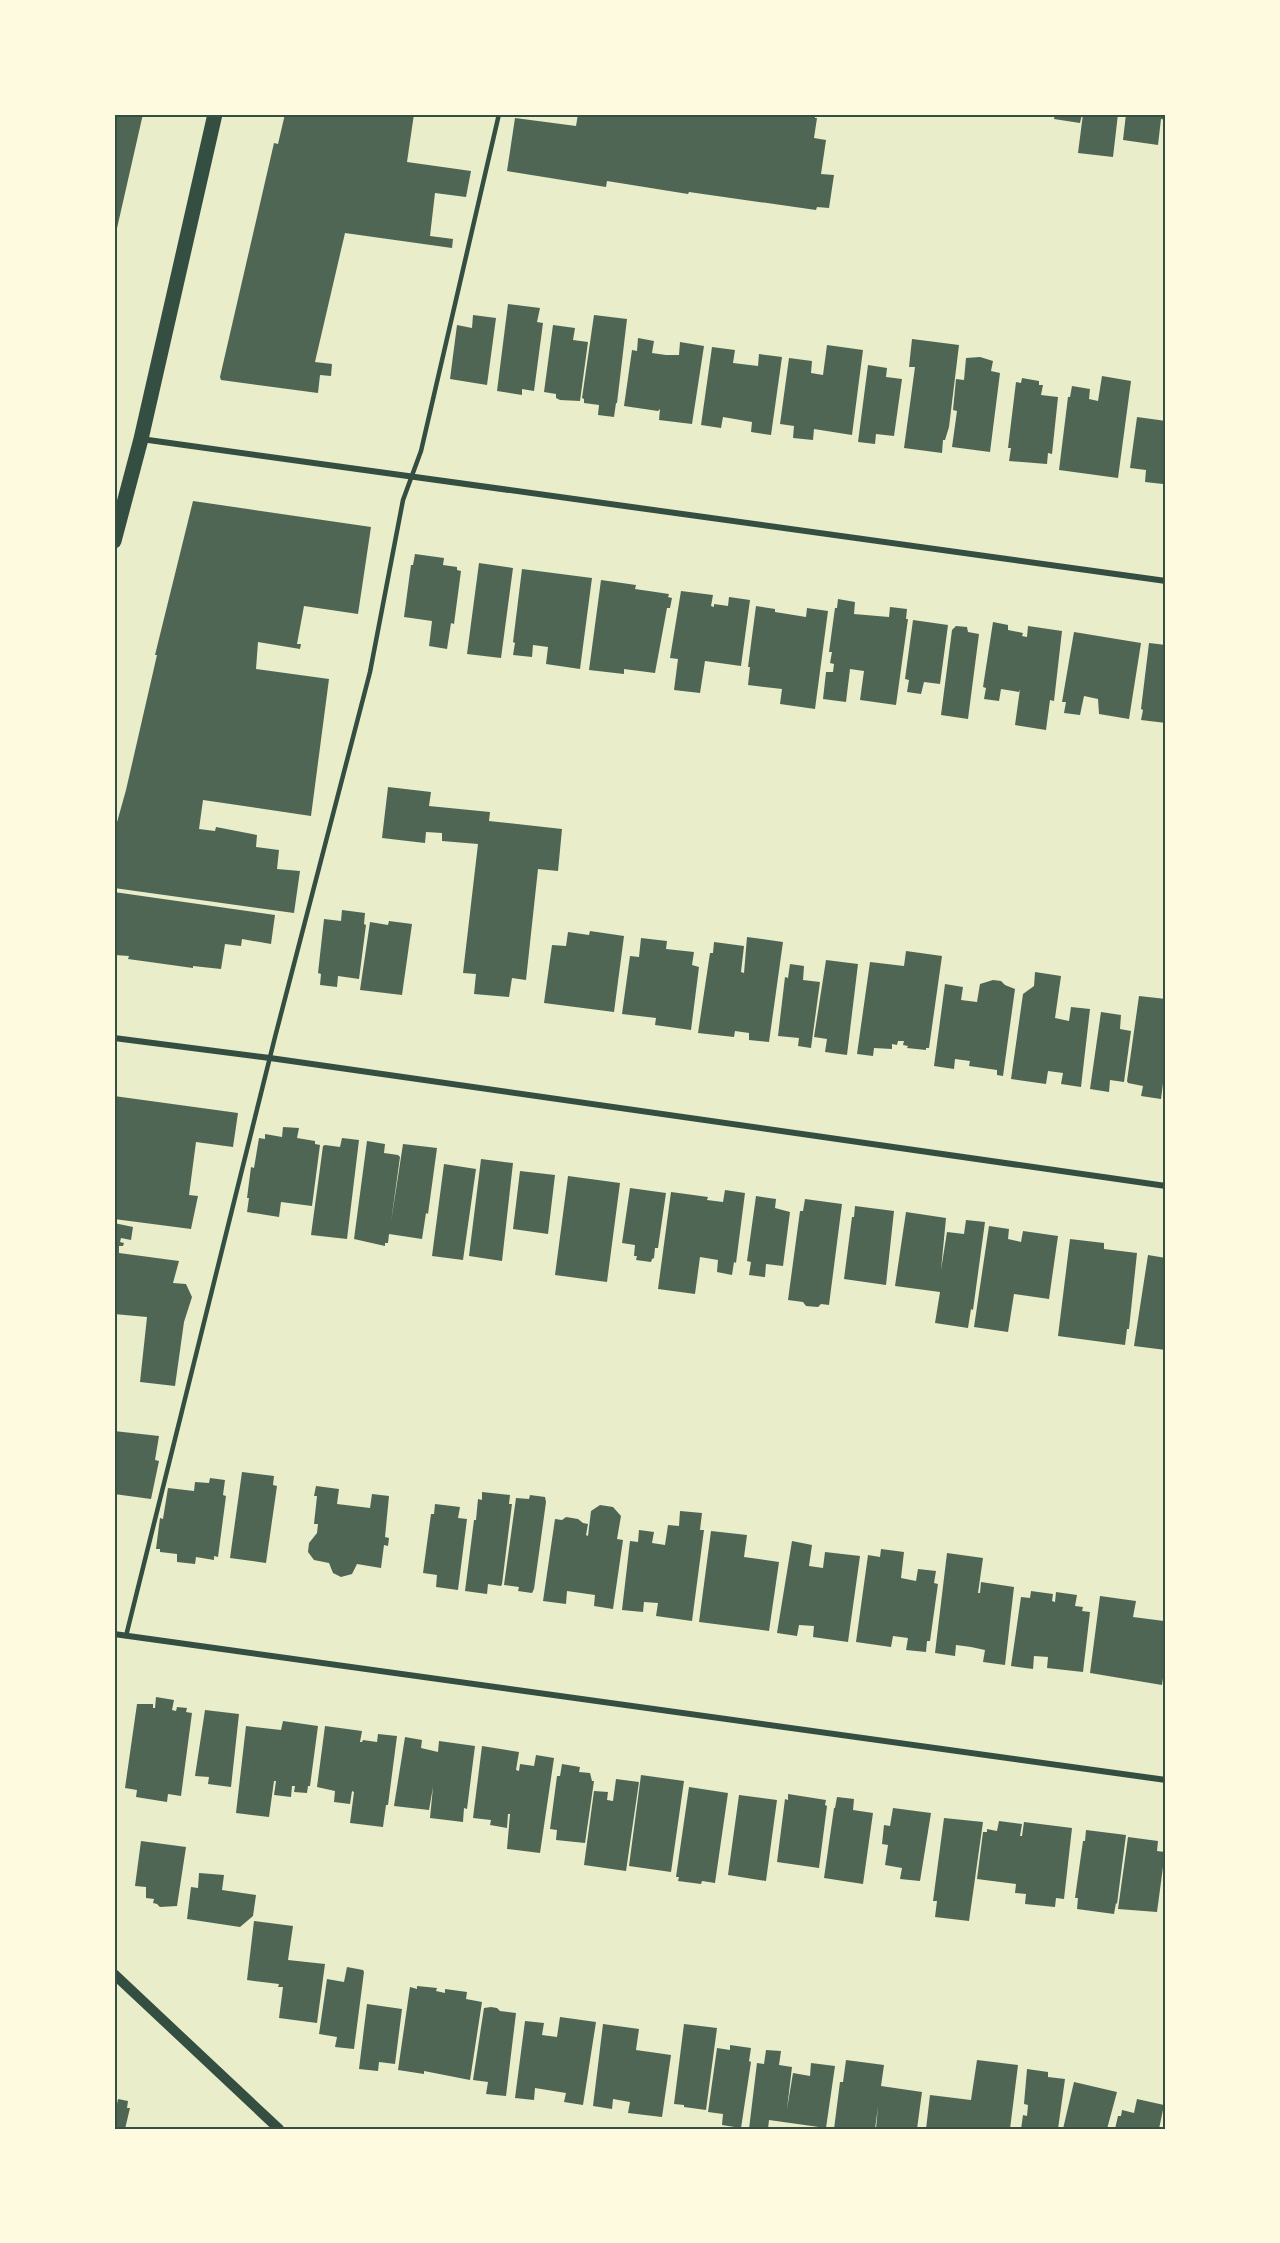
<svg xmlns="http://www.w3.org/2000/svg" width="1280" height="2243" font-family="Karla,sans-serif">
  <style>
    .building { fill: #4f6655 }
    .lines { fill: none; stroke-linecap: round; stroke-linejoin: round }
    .service { stroke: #344e41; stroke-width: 4.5 }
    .minor { stroke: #344e41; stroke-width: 6 }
    .tertiary { stroke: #344e41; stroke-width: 10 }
    .primary { stroke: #344e41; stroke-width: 15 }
    .neatline { fill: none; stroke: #344e41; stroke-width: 2 }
  </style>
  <rect width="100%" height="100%" fill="#e9edc9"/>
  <path class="building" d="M114 114H143L115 237H114Z
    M285 114H414L407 162 471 171 466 197 435 193 430 236 453 239 452 248 345 233 315 362 332 364 331 376 320 375 318 393 221 380 220 377 274 143 278 144Z
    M578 114H808L812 116 815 114V118H817L814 138 826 140 821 174 834 175 829 208 817 207 816 210 689 192 688 194 607 181 606 187 507 171 515 118 576 126Z
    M1055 114H1082L1080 123 1054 119Z
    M1083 114H1118L1113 157 1078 153Z
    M1126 114H1166V120L1161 119 1158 145 1123 140Z
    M508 304 540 308 537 322 543 323 534 391 522 389V395L497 391Z
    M473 315 496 318 487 385 450 379 457 325 472 328Z
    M594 315 627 319 617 403H616L614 417 598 415 599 405 584 403V399L582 398Z
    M553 325 575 328 573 340 588 342 580 401 560 400 556 398V394L544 392Z
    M638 338 654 341 652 353 666 355H679L680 342 704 346 692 424 659 420 660 409 658 411 624 406 632 350 637 351Z
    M912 339 959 345 949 427 945 440H943L942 453 904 448 915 367H909Z
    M827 345 863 350 852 435 814 429 813 440 793 438 794 426 780 424 789 358 812 361 811 373 823 375Z
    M712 347 735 350 733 363 758 366 759 354 782 357 771 435 751 432 752 422 723 417 721 428 701 425Z
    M980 357 993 361 991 371 1000 373 990 452 952 447 957 411 953 410 956 379 964 380 966 358Z
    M868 365 887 368 886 377 902 379 894 436 876 434 875 444 858 442Z
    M1102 376 1131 381 1118 478 1059 470 1068 397H1070L1072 386 1090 389 1089 399 1098 401Z
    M1022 378 1039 381V385H1043L1041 395 1058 397 1052 454 1048 453 1047 464 1009 461 1011 448H1008L1016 382 1021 383Z
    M1137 417 1166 421V459L1163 484 1145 482 1146 470 1130 468Z
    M193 501 371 527 358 614 304 606 297 644H301L300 649 258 642 256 669 329 679 311 816 203 800 199 829 215 831 216 827 257 835 256 847 279 850 277 869 300 871 294 913 114 888V833L126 790 157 655H155Z
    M415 554 444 558 443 565 457 567V570L461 571 454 624 451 623 447 649 429 646 432 621 404 617 411 565H413Z
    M479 563 513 568 501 658 467 654Z
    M522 569 592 578 580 669 546 664 548 647 533 645 532 657 513 655 515 643 513 642Z
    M601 580 636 585 635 589 669 594 668 597 672 598 670 608H667L655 673 624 669V674L589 670Z
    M681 591 713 595 711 606 714 607V604L728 606 729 597 750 600 741 666 705 661 700 693 674 690 678 659 670 658Z
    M838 599 855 602 854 614 889 617 890 607 907 609 906 619H908L896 705 860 700 864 671 850 669 846 702 823 699 826 672H833L834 664 830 663 832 652H829L835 608H837Z
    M756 606 775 609V612L806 617 807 608 828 611 815 709 780 704 782 689 748 685 750 667H748Z
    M913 620 948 625 940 684 924 682 921 694 907 692 909 680 905 679Z
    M993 622 1008 625V630L1023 633 1022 636 1027 637 1028 626 1062 631 1054 701 1050 700 1046 730 1015 725 1020 689 1019 692 1001 689 999 701 984 699 986 688 983 687Z
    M956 626 967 627 968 632 979 634 968 719 941 715 952 630Z
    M1074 632 1141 643 1129 719 1099 714 1098 699 1084 696 1080 715 1064 713 1066 702H1062Z
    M1149 643 1166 645V723L1141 720 1143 710 1141 709Z
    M388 787 431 792 429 806 490 812 489 821 562 829 558 871 538 869 526 980 512 978 509 997 474 994 476 974 463 973 478 844 442 841V833L426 832 425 843 382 838Z
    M114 892 275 915 271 944 242 939 241 946 225 944 221 969 193 966V968L128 959 129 956 114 955Z
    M342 910 365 913 364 924 366 925 359 979 338 976 337 987 320 985 321 974 318 973 324 919 341 921Z
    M389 921 412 924 402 995 360 990 370 922 388 925Z
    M590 931 624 936 614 1012 544 1003 552 945 566 946 568 932 589 935Z
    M747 937 783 942 769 1042 749 1040V1033L735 1031 734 1037 698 1033 710 953H713L714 942 744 946 741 972 744 973Z
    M641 938 667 941 666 949 694 952 692 965 699 967 691 1030 655 1025 656 1018 622 1014 630 956 639 957Z
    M906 951 942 956 929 1048H926V1050L907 1048 908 1046 903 1045 904 1041H898L897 1045 892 1044V1049L874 1048 873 1056 857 1054 870 962 904 966Z
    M826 960 858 964 847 1055 825 1052 827 1039 814 1037Z
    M790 964 804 966 803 980 820 982 811 1048 798 1046 799 1038 778 1036 785 977 788 978Z
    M1035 972 1061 976 1055 1018 1069 1021 1071 1007 1090 1009 1081 1087 1061 1084 1063 1073 1048 1071 1046 1084 1011 1079 1023 994 1034 986Z
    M993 980 1001 981 1005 985 1015 989 1003 1076 997 1075V1070L969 1066 970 1061 955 1059 954 1069 934 1066 945 984 963 987 961 1000 977 1002 980 984Z
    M1139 996 1166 999V1060L1161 1099 1141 1096 1143 1086 1128 1083 1127 1081Z
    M1101 1012 1121 1015 1120 1029 1131 1031 1124 1082 1110 1080 1109 1092 1090 1089Z
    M114 1096 238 1113 233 1147 196 1142 189 1195 198 1196 191 1229 114 1219Z
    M283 1127 299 1128 297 1138 315 1141V1144L320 1145 312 1206 281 1202 279 1217 247 1212 249 1198H247L251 1167 254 1168 259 1138 265 1139V1134L282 1137Z
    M342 1138 359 1140 347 1239 311 1235 323 1146 325 1145 340 1147Z
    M367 1141 385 1144 384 1153 398 1155 400 1157 391 1222 403 1144 437 1148 428 1214 426 1213 422 1239 389 1234 388 1243H385V1246L354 1239Z
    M481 1159 513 1163 502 1261 469 1256Z
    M444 1164 476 1169 463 1260 432 1256Z
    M520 1171 555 1175 548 1234 513 1229Z
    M568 1176 620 1183 607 1282 555 1275Z
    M630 1188 666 1193 658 1248H655L654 1258 652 1259 651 1262 636 1260 637 1256H634L635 1245 622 1243Z
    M725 1190 745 1193 736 1263 734 1262 732 1275 717 1272 718 1260 700 1257 695 1294 658 1289 671 1192 708 1197 707 1200 723 1202Z
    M756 1196 776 1199 775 1208 790 1212 783 1266 766 1264 765 1277 749 1275 751 1262 747 1261Z
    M805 1199 842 1204 829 1305 821 1304 818 1307 806 1306 803 1302 788 1300 800 1211H803Z
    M855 1206 894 1211 886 1285 844 1279 852 1217H854Z
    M906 1212 946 1218 941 1270 947 1232 964 1234 966 1220 985 1222 973 1310 971 1309 968 1328 935 1323 940 1292 895 1286Z
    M114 1223 133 1227 131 1240 121 1238 120 1242 124 1243 123 1246H119V1253L179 1261 173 1283 186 1284 192 1297 184 1322 175 1386 140 1382 147 1317 114 1314Z
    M989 1226 1009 1229 1008 1239 1021 1242 1023 1231 1058 1236 1049 1299 1014 1294 1008 1332 974 1327Z
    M1070 1239 1104 1243V1249L1137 1253 1129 1329H1127L1125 1345 1058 1336Z
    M1148 1255 1166 1258V1350L1134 1346Z
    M114 1431 159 1436 155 1460 159 1461 151 1499 114 1494Z
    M242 1472 274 1476 273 1485 277 1486 266 1563 230 1558Z
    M210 1478 225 1480 223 1495 226 1496 218 1557 214 1556V1560L196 1557 195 1564 177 1562V1554L160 1552V1549H156L160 1518 163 1519 168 1488 194 1491 195 1482 209 1483Z
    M316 1486 339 1489 337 1504 370 1508 372 1494 389 1496 385 1537 389 1538 388 1546 384 1545 381 1568 357 1564 352 1574 341 1577 333 1573 329 1563 314 1560 308 1552 309 1543 317 1533 318 1524H314L317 1496H314Z
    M482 1492 510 1495 509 1504H512L502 1584 501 1586 488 1584 487 1594 465 1591 474 1520H476L478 1499 482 1500Z
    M530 1495 545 1497 546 1502 534 1589 532 1593 518 1591 519 1587 504 1585 516 1498 529 1499Z
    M435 1504 460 1507 458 1518 467 1519 458 1590 436 1587 437 1575 423 1573 431 1514H434Z
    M600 1505 613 1507 621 1516 617 1539 623 1540 613 1609 594 1606 595 1595 567 1591 566 1604 543 1601 555 1519 562 1520 566 1517 578 1519 583 1523 588 1524 586 1535 588 1536 591 1511Z
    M680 1511 702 1513 700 1530H704L692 1621 656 1616 658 1603 644 1602 643 1612 622 1610 630 1541 638 1542 639 1530 654 1532 652 1543 665 1545 668 1525 679 1526Z
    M711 1531 747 1535 744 1557 779 1562 769 1631 699 1622Z
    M792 1541 812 1545 809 1566 823 1568 825 1552 860 1556 848 1642 813 1637 814 1626 799 1625 797 1636 777 1633Z
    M881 1549 904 1552 901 1578 916 1581 918 1569 936 1571 934 1583 938 1584 930 1641H927L926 1652 906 1650 908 1638 893 1636 891 1647 856 1642 868 1555 880 1557Z
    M947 1553 983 1558 978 1593H980L981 1582 1014 1587 1005 1665 983 1662 985 1650 971 1647 956 1645 955 1656 935 1653Z
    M1031 1591 1053 1594 1052 1601 1055 1602 1056 1592 1077 1595 1075 1606 1083 1607 1082 1611 1090 1612 1083 1672 1047 1668 1048 1657 1034 1656 1033 1669 1011 1666 1021 1597 1030 1598Z
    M1100 1596 1136 1601 1133 1617 1164 1621 1166 1616V1658L1162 1685 1090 1673Z
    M156 1697 174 1700 172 1710 176 1711 177 1707 187 1708 186 1712 192 1713 181 1796 168 1794 167 1802 136 1797 137 1790 125 1788 137 1704H153V1708H155Z
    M205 1710 239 1714 231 1787 208 1784 209 1777 195 1776Z
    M283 1721 318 1726 310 1786H308L307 1793 294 1792 295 1786H292L291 1797 274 1795 276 1781H274L269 1817 236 1813 246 1726 281 1730Z
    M325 1726 362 1731 360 1742H362L363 1740 377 1742 378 1734 397 1736 388 1805H386L383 1827 350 1823 354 1792 352 1791 350 1804 334 1802 335 1791 317 1787Z
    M405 1737 422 1740 421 1748 438 1752 439 1741 475 1746 467 1809 464 1808 463 1822 430 1818 433 1787 429 1810 394 1806Z
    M482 1746 519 1752 516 1770 519 1771 520 1764 534 1766 536 1755 554 1758 540 1853 507 1849 510 1814H508L507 1828 490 1825 491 1820 473 1818Z
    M562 1764 580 1767 579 1772 590 1773 592 1781H594L585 1843 556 1840 557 1830 550 1829 557 1776H560Z
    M641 1775 684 1781 671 1872 629 1866Z
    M616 1779 639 1782 626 1871 584 1865 594 1791 608 1792 607 1800 613 1801Z
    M689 1787 728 1793 715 1883 702 1881 701 1884 678 1881 679 1877H676Z
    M788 1794 826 1800 825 1805 827 1806 819 1868 777 1862 785 1799 788 1800Z
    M739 1795 777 1800 766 1881 728 1875Z
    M837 1797 854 1799 853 1810 873 1813 863 1884 824 1878 834 1808H835Z
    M893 1808 931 1813 920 1881 900 1879 902 1868 885 1865 888 1845 882 1844 884 1825 890 1826Z
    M944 1818 983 1822 969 1921 935 1917 937 1901H933Z
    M999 1821 1022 1824 1020 1836H1022L1024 1822 1072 1828 1064 1899 1056 1898 1055 1907 1025 1904 1026 1894 1015 1893 1016 1884 977 1879 983 1832H987V1829L997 1831Z
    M1086 1830 1126 1835 1117 1904 1116 1903 1114 1914 1077 1909 1078 1898H1075L1083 1841H1085Z
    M1128 1837 1158 1841 1157 1851 1165 1852 1157 1912 1118 1909Z
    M141 1841 186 1847 177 1906 160 1907 157 1904 153 1903 154 1899 146 1898V1887L135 1886Z
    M199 1873 224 1875 222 1890 256 1895 253 1916 240 1927 187 1919 191 1887 198 1888Z
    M254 1921 293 1926 288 1960 325 1964 317 2023 279 2018 283 1987H278L279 1984 247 1980Z
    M347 1967 363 1970 364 1972 354 2049 335 2047 337 2037 319 2034 327 1979 344 1982Z
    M417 1986 437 1988 436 1991 445 1993V1989L467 1992 466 1999 482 2002 470 2080 424 2071V2074L398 2070 410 1987 417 1989Z
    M367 2004 402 2009 395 2064 379 2062 378 2071 359 2069Z
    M491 2007 497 2008 500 2011 516 2013 506 2096 486 2094 488 2082 473 2080 484 2008Z
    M560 2017 596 2022 583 2105 564 2102 566 2093 535 2088 534 2100 515 2098 525 2021 544 2023 542 2035 557 2037Z
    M603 2024 639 2029 636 2050 671 2055 662 2117 628 2113 630 2102 613 2099 612 2109 593 2106Z
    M684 2024 717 2028 706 2110 684 2107V2105L674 2104Z
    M730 2045 751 2048 749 2061 751 2062 741 2128 722 2125 723 2114 708 2112 717 2048 730 2050Z
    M766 2050 781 2051 779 2065 792 2067 787 2109 793 2073 810 2076 811 2063 835 2066 826 2128 769 2120 768 2129H749L757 2063 764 2064Z
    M846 2060 884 2065 881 2086 922 2092 917 2129H876L878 2107 875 2129H834L840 2082H843Z
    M977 2060 1018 2065 1010 2129H926L930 2095 971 2100Z
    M1027 2069 1048 2072V2077L1065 2079 1058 2129H1021L1023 2115 1027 2116 1028 2105 1024 2104Z
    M1074 2082 1117 2092 1107 2129H1063Z
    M118 2099 128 2101 127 2108H130L125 2129H114V2104H117Z
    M1137 2099 1164 2105 1159 2129H1115L1118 2116H1121L1122 2110 1134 2113Z"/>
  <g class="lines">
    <path class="service" d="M126 1636 275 1037 370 672 403 500 421 451 499 114"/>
    <path class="minor" d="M141 439 1166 581
      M114 1038 270 1058 1166 1186
      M114 1634 1166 1780"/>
    <path class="tertiary" d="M114 1974 279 2129"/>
    <path class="primary" d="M114 541 141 439 215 114"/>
  </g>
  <rect width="1280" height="2243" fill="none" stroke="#fefae0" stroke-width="231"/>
  <rect x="116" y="116" width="1048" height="2012" class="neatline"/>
</svg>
